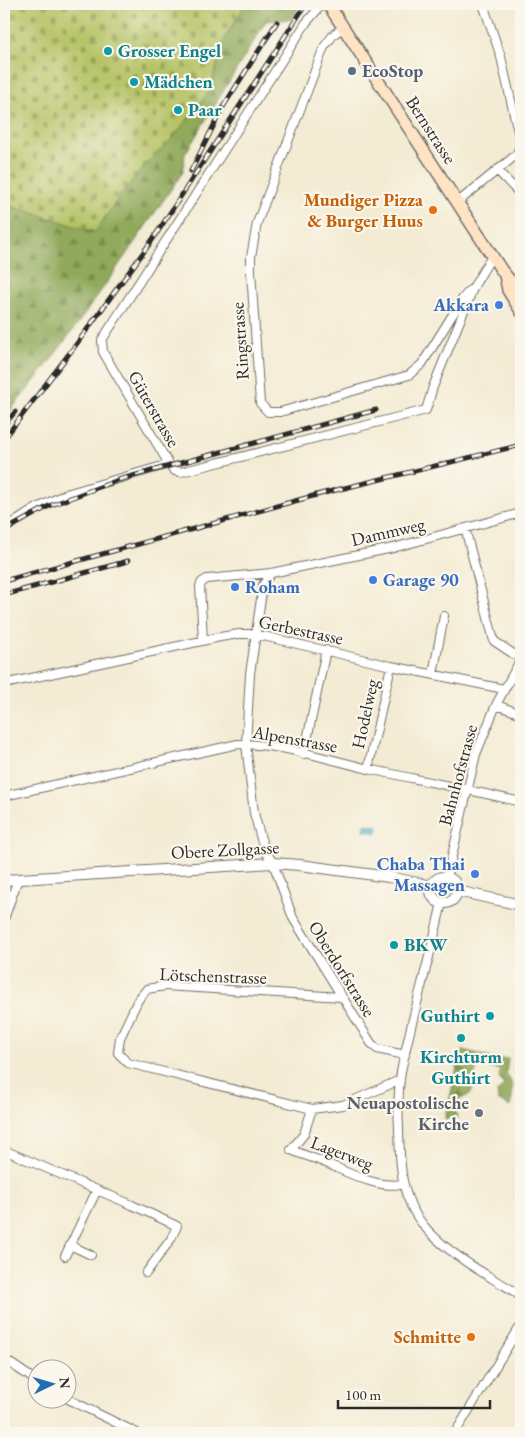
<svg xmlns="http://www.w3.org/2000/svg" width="525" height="1437" font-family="'EB Garamond',serif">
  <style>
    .forest { fill: url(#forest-firs); stroke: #5e6a42 }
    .cemetery { fill: url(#cemetery-stones); stroke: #707748 }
    .water { fill: url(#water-rules); stroke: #417480 }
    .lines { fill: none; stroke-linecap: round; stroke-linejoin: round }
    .minor-casing { stroke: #716e66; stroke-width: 10 }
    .tertiary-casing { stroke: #716e66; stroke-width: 12 }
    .secondary-casing { stroke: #716e66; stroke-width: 14 }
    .minor { stroke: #fff; stroke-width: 8 }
    .tertiary { stroke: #fff; stroke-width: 10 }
    .secondary { stroke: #fee4c5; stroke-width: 11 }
    .rail-casing { stroke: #2b2b2b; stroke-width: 5 }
    .rail { stroke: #fbf7ec; stroke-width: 3; stroke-dasharray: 9; stroke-linecap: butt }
    .culture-dot { fill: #0f9aa8; stroke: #fbf7ec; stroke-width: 2 }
    .service-dot { fill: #5c6f8a; stroke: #fbf7ec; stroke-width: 2 }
    .food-dot { fill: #e8710a; stroke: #fbf7ec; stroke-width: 2 }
    .shop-dot { fill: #3f7fe0; stroke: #fbf7ec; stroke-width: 2 }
    .worship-dot { fill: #6b7280; stroke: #fbf7ec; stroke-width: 2 }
    .labels { text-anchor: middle; stroke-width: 4.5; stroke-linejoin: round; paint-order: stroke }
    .culture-label { font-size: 18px; font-weight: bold; fill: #0d838f; stroke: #fbf7ec; text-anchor: start }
    .service-label { font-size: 18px; font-weight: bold; fill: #4e5e75; stroke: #fbf7ec; text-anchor: start }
    .street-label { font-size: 18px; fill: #2b2b2b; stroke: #fbf7ec }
    .food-label { font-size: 18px; font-weight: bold; fill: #c56008; stroke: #fbf7ec; text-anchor: end }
    .shop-label { font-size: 18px; font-weight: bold; fill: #366cbe; stroke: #fbf7ec; text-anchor: end }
    .worship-label { font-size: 18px; font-weight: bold; fill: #5b616d; stroke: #fbf7ec; text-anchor: end }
  </style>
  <defs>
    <pattern id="forest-firs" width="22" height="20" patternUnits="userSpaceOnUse" patternTransform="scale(1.25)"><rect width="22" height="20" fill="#90a95a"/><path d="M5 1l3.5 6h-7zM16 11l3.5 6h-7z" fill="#768a4b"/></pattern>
    <pattern id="cemetery-stones" width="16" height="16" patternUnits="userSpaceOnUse" patternTransform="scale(1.25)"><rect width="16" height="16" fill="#b5c365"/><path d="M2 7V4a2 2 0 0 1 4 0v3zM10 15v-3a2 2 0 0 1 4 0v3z" fill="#939f53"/></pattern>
    <pattern id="water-rules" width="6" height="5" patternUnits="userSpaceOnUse" patternTransform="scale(1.25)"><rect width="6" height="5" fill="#57bcd5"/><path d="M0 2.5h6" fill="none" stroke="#4899ad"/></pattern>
  </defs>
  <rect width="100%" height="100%" fill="#fbf7ec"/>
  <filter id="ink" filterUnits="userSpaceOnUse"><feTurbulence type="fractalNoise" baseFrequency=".02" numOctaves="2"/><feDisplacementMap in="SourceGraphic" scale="10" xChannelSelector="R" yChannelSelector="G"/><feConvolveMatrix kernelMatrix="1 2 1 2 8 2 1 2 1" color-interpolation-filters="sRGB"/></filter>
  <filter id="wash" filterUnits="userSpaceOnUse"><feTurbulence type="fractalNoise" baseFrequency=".0096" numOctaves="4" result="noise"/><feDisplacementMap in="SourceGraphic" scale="20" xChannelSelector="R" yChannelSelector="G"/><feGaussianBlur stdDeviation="1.12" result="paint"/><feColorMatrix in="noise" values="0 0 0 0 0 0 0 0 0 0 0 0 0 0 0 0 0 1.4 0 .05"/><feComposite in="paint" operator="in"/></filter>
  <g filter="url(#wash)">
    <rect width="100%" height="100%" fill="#f3ebd3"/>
    <path class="forest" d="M246 4H301L292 19 266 21 185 154 183 172C125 255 70 341 4 418V204L95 231 121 194 150 160 172 139 209 92 226 36Z
      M464 1050 496 1059H508L506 1074C515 1085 513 1094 510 1107L498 1100 497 1092 504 1085 499 1078 500 1070 484 1067 477 1068 474 1077 465 1081 473 1089 469 1095 460 1099 456 1111 457 1118 445 1119 460 1054Z"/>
    <path class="cemetery" d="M4 4H246L226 36 209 92 172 139 150 160 121 194 95 232 4 204Z"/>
    <path class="water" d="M365 824 378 826 377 833 364 830Z"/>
  </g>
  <g filter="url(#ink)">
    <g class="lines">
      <defs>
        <path id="minor" d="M326 4 318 9 306 23 102 340 103 352 170 466 175 471 181 472 426 410 433 387 474 286 492 256
          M343 28 334 34 324 47 257 223 251 257V272L260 403 268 412H280L409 375 422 364 463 298 470 290
          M497 170 521 195
          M458 202 516 155 521 145 501 57 483 4
          M465 528 494 641 521 659
          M4 529 35 509 66 494 169 464
          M271 573 263 585 250 674 246 744 254 813 261 839 266 852 273 863 293 918 371 1043 377 1049 405 1055
          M203 640 200 586 202 582 207 579 271 573 393 548 521 513
          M433 674 444 616
          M4 684 220 637 239 634H255L391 666 504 689
          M496 705 516 712
          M304 754 326 650
          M368 769 391 666
          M4 796 238 744C282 744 326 759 369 769 420 780 471 790 521 802
          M447 877 476 754 496 705 521 659
          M442 902C430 959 412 1015 401 1072 398 1091 398 1110 399 1129 400 1164 400 1198 424 1226 440 1245 468 1264 490 1277 500 1284 513 1288 521 1298
          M4 919 18 879
          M400 1080 343 1105 312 1109 304 1134 291 1150C301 1154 311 1157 321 1161 346 1171 375 1189 403 1184
          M312 1109 128 1063 118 1053 120 1038 138 1000 147 989 165 986 342 997
          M4 1150 132 1205 177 1226 171 1239 146 1273
          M70 1245 91 1255
          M65 1256 97 1190
          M4 1359 38 1382
          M68 1399 137 1433
          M455 1433 521 1325"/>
        <path id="tertiary" d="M431 890a13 13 0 1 1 26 0a13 13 0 1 1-26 0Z
          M4 880 273 863 300 865 389 877 432 886
          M457 891 521 905"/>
        <path id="secondary" d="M328 4 502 271 521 294
          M505 275 508 290 521 311"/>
      </defs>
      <use href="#minor" class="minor-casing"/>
      <use href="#tertiary" class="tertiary-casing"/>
      <use href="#secondary" class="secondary-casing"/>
      <use href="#minor" class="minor"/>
      <use href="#tertiary" class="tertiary"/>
      <use href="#secondary" class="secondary"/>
      <defs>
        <path id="rail" d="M191 171 223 107 277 22
          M4 425 15 412
          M4 439 78 342 153 239 306 4
          M4 531 49 506 118 480 376 410
          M4 581 324 493 521 445
          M4 595 128 561"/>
      </defs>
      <use href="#rail" class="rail-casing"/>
      <use href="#rail" class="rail"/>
    </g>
  </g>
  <g class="culture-dot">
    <circle cx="108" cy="51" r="5"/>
    <circle cx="134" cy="82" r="5"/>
    <circle cx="178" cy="110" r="5"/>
    <circle cx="394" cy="945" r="5"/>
    <circle cx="490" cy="1016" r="5"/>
    <circle cx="461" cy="1038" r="5"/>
  </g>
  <circle class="service-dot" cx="352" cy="71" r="5"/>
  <g class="food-dot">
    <circle cx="433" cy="210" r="5"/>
    <circle cx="471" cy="1337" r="5"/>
  </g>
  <g class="shop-dot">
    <circle cx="499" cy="305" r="5"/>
    <circle cx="373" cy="580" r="5"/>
    <circle cx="235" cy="587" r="5"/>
    <circle cx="475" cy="874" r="5"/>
  </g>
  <circle class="worship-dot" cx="479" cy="1113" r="5"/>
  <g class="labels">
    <g class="culture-label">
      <text x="118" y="57">Grosser Engel</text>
      <text x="144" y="88">Mädchen</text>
      <text x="188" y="116">Paar</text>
      <text x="404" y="951">BKW</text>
      <text x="480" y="1022" text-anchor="end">Guthirt</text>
      <text x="461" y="1063" text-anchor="middle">Kirchturm<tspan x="461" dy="21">Guthirt</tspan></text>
    </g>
    <g class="service-label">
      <text x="362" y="77">EcoStop</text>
    </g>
    <g class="street-label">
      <text transform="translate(431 130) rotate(57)" y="6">Bernstrasse</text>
      <text transform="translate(240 341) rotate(-94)" y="6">Ringstrasse</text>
      <text transform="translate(154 409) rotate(60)" y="6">Güterstrasse</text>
      <text transform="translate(388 532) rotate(-13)" y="6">Dammweg</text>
      <text transform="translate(301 630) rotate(12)" y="6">Gerbestrasse</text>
      <text transform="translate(365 714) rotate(-78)" y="6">Hodelweg</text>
      <text transform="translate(295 739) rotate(10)" y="6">Alpenstrasse</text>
      <text transform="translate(458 775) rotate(-75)" y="6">Bahnhofstrasse</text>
      <text transform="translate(225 850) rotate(-3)" y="6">Obere Zollgasse</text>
      <text transform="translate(342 969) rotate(58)" y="6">Oberdorfstrasse</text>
      <text transform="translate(213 976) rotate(2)" y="6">Lötschenstrasse</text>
      <text transform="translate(342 1153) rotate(21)" y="6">Lagerweg</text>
    </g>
    <g class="food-label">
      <text x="423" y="206">Mundiger Pizza<tspan x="423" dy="21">&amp; Burger Huus</tspan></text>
      <text x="461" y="1343">Schmitte</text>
    </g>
    <g class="shop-label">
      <text x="489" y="311">Akkara</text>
      <text x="383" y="586" text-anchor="start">Garage 90</text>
      <text x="245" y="593" text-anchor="start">Roham</text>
      <text x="465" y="870">Chaba Thai<tspan x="465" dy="21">Massagen</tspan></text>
    </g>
    <g class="worship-label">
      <text x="469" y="1109">Neuapostolische<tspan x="469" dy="21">Kirche</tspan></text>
    </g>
  </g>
  <rect width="525" height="1437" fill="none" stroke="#fbf7ec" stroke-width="20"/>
  <g transform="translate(52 1384) rotate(85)"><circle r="24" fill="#fbf7ec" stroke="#a8a59f"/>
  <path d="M0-4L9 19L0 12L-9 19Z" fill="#1f6fb2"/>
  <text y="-8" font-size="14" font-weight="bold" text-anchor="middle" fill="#2b2b2b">N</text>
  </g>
  <path d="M338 1400v8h152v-8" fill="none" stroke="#2b2b2b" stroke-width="2.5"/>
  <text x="345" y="1400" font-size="15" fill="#2b2b2b" stroke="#fbf7ec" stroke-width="4" paint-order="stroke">100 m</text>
</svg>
